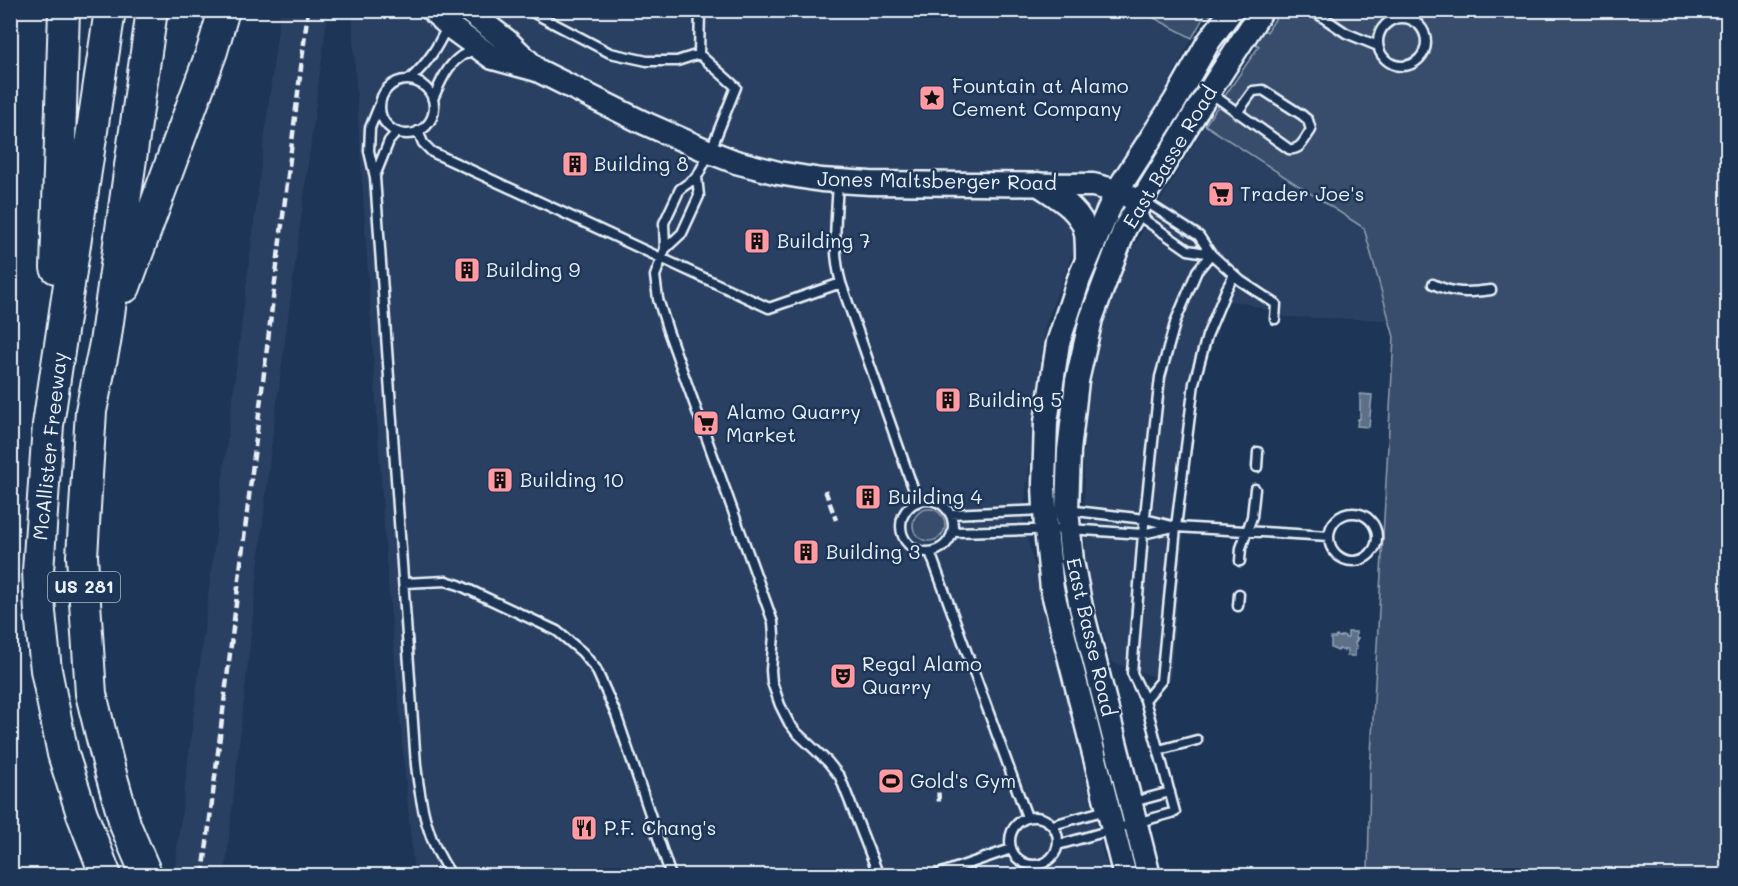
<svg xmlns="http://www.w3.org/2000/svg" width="1738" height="886" font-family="Mali,sans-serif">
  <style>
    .built { fill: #2a4162 }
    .green { fill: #374d6c; stroke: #909fb2; stroke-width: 1.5 }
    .water { fill: #5d7089; stroke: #95a4b5; stroke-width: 1.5 }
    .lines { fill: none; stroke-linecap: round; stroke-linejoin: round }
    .lane-casing { stroke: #e8f1f8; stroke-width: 13 }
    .secondary-casing { stroke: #e8f1f8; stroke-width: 27 }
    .highway-casing { stroke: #e8f1f8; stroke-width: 34 }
    .lane { stroke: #1d3557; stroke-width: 8 }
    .secondary { stroke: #1d3557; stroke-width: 22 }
    .highway { stroke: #1d3557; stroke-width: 30 }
    .rail { stroke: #e8f1f8; stroke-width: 4.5; stroke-dasharray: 9 4.5; stroke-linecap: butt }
    .labels { text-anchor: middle; stroke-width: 5; stroke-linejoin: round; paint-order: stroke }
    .shield { fill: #1d3557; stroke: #abb9c8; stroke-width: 1.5 }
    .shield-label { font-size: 18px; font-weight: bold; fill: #e8f1f8 }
    .poi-label { font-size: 20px; fill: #e8f1f8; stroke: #1d3557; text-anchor: start }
    .street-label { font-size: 20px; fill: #e8f1f8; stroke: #1d3557 }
  </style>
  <rect width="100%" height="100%" fill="#1d3557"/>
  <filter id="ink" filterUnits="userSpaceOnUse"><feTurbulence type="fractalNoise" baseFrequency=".0167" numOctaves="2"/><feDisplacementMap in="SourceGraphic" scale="12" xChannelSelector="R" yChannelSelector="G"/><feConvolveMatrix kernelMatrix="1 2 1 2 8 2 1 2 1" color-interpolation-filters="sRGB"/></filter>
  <g filter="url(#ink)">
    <path class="built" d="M1141 10 1192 38 1148 123 1083 225 1045 326 1023 519 1103 854 1110 875H414L386 559 353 36V11Z
      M280 11H328L271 448 225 875H174Z
      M1205 125 1365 228 1389 320 1287 317 1242 302 1225 301 1197 392 1170 682 1111 662 1086 570 1083 428 1093 372 1109 304 1134 246Z"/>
    <path class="green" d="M1281 10 1727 11V875H1368L1370 773 1394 337 1364 228 1205 125 1259 46 1206 13 1192 38 1141 11H1234L1267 32Z
      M913 525a16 16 0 1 1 32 0a16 16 0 1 1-32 0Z"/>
    <path class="water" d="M1360 394 1372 395 1369 427 1357 426 1358 419H1360Z
      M1348 632H1356V638H1358L1355 643 1357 649 1355 650V656H1347V649H1344V651L1339 649 1338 651 1331 648V638H1335L1336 636 1341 637V636H1345V638H1348Z"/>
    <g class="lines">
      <defs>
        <path id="lane" d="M528 10 610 53 647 61H677L699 54 736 87 710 152 697 177 680 189 664 223 665 249 655 276 658 299 668 331 773 622 774 635 771 670 772 682 780 705 789 723 796 732 828 762 840 777 879 876
          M1312 10 1346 33 1378 46
          M1378 42a24 24 0 1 1 48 0a24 24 0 1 1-48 0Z
          M1414 22 1419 10
          M699 54 700 10
          M380 107a27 27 0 1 1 54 0a27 27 0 1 1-54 0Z
          M409 80C428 63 437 48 448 25
          M1209 92 1289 149C1301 151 1305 138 1311 130L1308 120 1302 115 1263 90 1253 91 1237 113
          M433 99C442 78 451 55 476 50
          M379 106 370 128 369 151 375 177 416 765C421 807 427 841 452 876
          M418 131 423 143 432 152 769 308 841 283
          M375 176 389 141 397 132
          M838 184C836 218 832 250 841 283L918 502
          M1143 203 1152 206 1199 236 1211 254 1241 281 1276 304 1275 319
          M1141 208 1145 220 1188 250 1211 254
          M665 249 682 233 699 196 697 177
          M1433 284C1454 294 1468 293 1491 290
          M1257 467 1258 452
          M901 526a26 26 0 1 1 52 0a26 26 0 1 1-52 0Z
          M1067 510 1145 519 1176 527 1329 536
          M1329 537a24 24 0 1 1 48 0a24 24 0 1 1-48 0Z
          M950 514 1045 510
          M953 532 1069 529 1143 534 1173 527
          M930 552 1027 817
          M1240 561 1241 548 1252 517 1255 489
          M404 583 446 581 459 585 557 631 582 652 596 669 616 714 671 876
          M1238 606 1239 594
          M1145 700 1161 681 1176 527 1194 383 1207 336 1226 290 1234 275
          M1159 750 1197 740
          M1133 802 1170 792
          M1010 841a24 24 0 1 1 48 0a24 24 0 1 1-48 0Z
          M1053 825 1106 810
          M1058 845 1175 812 1145 700 1132 673 1143 534 1160 377 1176 320 1197 271 1211 254
          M933 876 1011 849"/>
        <path id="secondary" d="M432 10 453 29 493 58 537 70 642 122 710 152 736 162 778 173 821 180 870 183 1093 185 1117 191 1130 197
          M467 10 507 41 536 69
          M1038 184C1057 197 1081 209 1086 233 1087 241 1087 249 1087 257
          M1125 876 1052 589 1046 529 1044 484 1046 422 1058 343 1079 279 1107 213 1117 191 1175 101 1209 41 1232 10
          M1149 876 1081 607 1072 561 1067 510 1069 451 1077 381 1091 319 1125 228 1201 104 1262 10"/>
        <path id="highway" d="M56 268 64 10
          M125 287 212 51 224 10
          M106 876 82 814 63 754 46 670 40 612 38 571 48 425 110 10
          M147 876 126 827 109 767 91 694 82 556 91 411 105 343 152 10"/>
      </defs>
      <use href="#lane" class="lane-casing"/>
      <use href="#secondary" class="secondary-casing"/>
      <use href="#highway" class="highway-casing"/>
      <use href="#lane" class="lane"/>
      <use href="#secondary" class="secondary"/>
      <use href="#highway" class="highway"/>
      <path class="rail" d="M825 490 836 520
        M938 779 939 805
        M203 876 308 10"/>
    </g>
  </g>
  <defs>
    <symbol id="sight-square" viewBox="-11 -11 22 22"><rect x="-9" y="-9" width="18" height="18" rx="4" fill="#ff9aa2" stroke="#1d3557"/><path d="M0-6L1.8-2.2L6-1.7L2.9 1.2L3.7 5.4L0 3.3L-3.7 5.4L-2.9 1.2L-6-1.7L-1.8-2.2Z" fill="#111"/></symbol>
    <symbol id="building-square" viewBox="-11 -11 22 22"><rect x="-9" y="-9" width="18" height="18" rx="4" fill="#ff9aa2" stroke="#1d3557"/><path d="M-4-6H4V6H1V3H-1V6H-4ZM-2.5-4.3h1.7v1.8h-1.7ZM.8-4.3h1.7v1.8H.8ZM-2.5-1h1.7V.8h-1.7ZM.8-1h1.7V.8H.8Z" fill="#111"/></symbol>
    <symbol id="supermarket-square" viewBox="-11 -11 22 22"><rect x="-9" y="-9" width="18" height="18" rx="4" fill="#ff9aa2" stroke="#1d3557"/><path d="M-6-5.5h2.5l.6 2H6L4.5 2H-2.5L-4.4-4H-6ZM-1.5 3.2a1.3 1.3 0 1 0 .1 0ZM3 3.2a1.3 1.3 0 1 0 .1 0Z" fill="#111"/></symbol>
    <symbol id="theatre-square" viewBox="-11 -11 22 22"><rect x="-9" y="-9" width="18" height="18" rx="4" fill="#ff9aa2" stroke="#1d3557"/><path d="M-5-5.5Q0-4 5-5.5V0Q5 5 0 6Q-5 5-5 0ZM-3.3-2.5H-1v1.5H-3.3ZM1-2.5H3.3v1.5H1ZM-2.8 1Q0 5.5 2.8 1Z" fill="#111"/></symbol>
    <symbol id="stadium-square" viewBox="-11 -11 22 22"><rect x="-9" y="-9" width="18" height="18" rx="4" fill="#ff9aa2" stroke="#1d3557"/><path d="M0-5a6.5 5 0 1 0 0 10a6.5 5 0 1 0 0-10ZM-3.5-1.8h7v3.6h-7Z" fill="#111"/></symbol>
    <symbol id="restaurant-square" viewBox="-11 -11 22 22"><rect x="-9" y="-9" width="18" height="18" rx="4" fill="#ff9aa2" stroke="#1d3557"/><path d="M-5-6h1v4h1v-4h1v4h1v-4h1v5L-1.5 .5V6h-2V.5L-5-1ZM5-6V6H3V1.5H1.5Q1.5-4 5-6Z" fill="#111"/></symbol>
  </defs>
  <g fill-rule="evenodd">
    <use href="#sight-square" x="917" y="83" width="30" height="30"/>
    <use href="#building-square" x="560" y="149" width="30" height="30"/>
    <use href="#supermarket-square" x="1206" y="179" width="30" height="30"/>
    <use href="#building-square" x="742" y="226" width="30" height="30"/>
    <use href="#building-square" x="452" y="255" width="30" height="30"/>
    <use href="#building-square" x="933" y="385" width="30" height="30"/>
    <use href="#supermarket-square" x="691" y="408" width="30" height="30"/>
    <use href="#building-square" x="485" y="465" width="30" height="30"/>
    <use href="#building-square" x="853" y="482" width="30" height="30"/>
    <use href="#building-square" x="791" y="537" width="30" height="30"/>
    <use href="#theatre-square" x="828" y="661" width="30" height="30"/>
    <use href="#stadium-square" x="876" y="766" width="30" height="30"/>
    <use href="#restaurant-square" x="569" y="813" width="30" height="30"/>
  </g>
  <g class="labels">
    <rect class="shield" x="48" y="572" width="72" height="30" rx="4.5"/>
    <g class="shield-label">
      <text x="84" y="593">US 281</text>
    </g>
    <g class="poi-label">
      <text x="952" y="93">Fountain at Alamo<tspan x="952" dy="23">Cement Company</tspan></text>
      <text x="594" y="171">Building 8</text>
      <text x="1240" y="201">Trader Joe's</text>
      <text x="777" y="248">Building 7</text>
      <text x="486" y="277">Building 9</text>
      <text x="968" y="407">Building 5</text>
      <text x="726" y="419">Alamo Quarry<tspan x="726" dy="23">Market</tspan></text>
      <text x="520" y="487">Building 10</text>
      <text x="888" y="504">Building 4</text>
      <text x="826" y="559">Building 3</text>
      <text x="862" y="671">Regal Alamo<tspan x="862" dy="23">Quarry</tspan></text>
      <text x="910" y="788">Gold's Gym</text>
      <text x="604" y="835">P.F. Chang's</text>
    </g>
    <g class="street-label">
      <text transform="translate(1170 157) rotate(-59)" y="7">East Basse Road</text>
      <text transform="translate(937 181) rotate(1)" y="7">Jones Maltsberger Road</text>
      <text transform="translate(50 446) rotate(-84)" y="7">McAllister Freeway</text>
      <text transform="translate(1091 637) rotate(77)" y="7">East Basse Road</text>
    </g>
  </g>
  <rect width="1738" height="886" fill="none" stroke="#1d3557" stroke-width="36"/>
  <rect x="18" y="18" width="1702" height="850" fill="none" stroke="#e8f1f8" stroke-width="2" filter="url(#ink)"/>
</svg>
